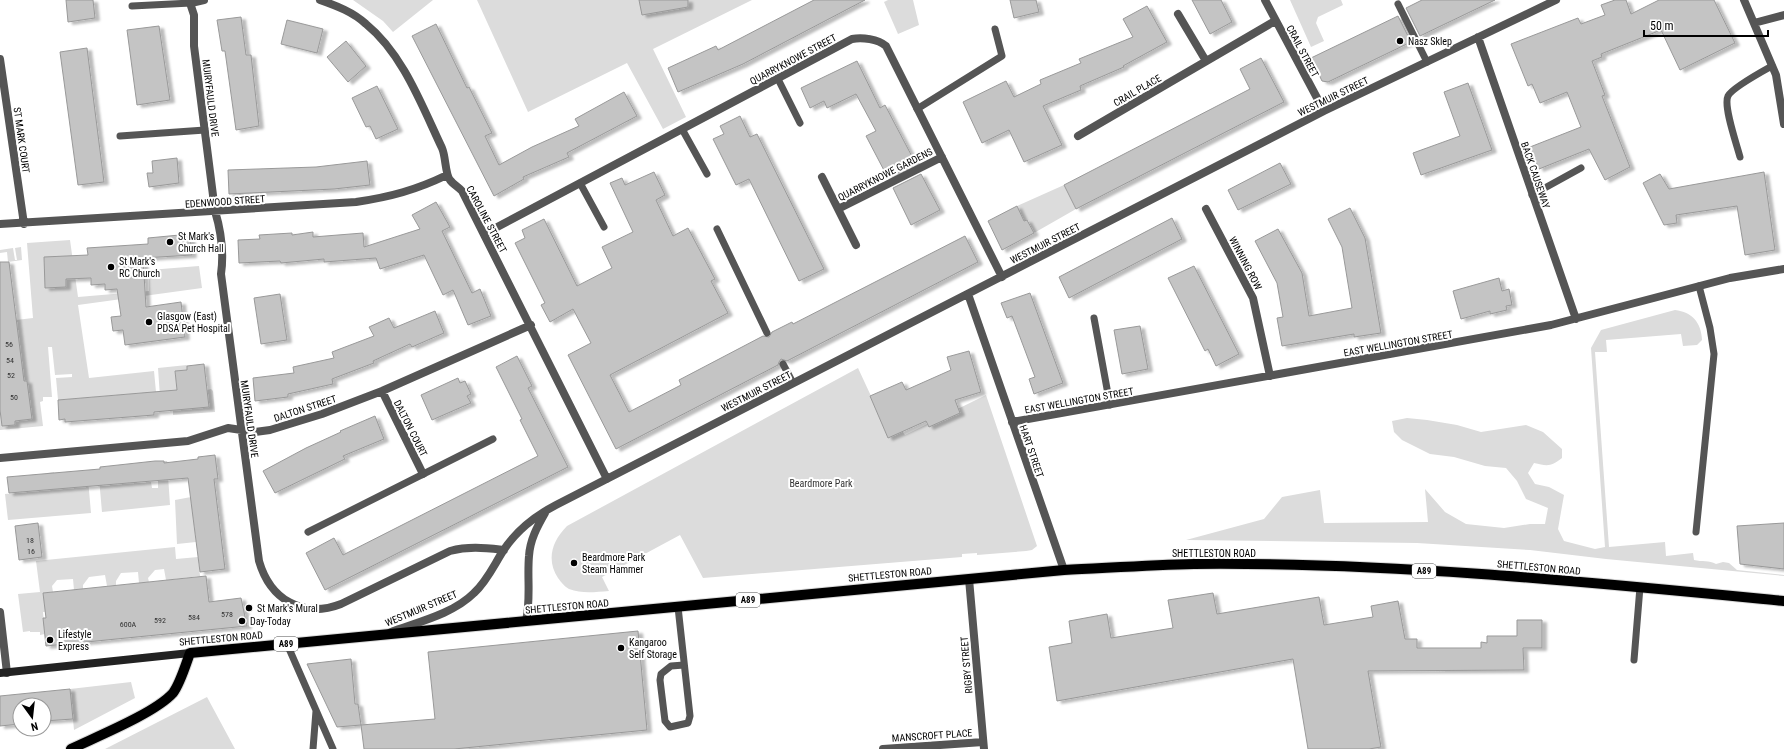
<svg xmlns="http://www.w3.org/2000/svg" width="1784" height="749" font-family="'Roboto Condensed',sans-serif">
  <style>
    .green { fill: #dcdcdc }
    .building { fill: #c4c4c4; stroke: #999; filter: url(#shadow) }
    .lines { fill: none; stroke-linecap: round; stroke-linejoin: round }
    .primary-casing { stroke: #dbdbdb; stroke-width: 12 }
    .lane { stroke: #555; stroke-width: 7 }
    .street { stroke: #555; stroke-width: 8 }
    .secondary { stroke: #222; stroke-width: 8 }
    .primary { stroke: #000; stroke-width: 10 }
    .poi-dot { fill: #000; stroke: #fff; stroke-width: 1.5 }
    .labels { text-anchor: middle; stroke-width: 4; stroke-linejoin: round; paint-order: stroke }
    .number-label { font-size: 8px; fill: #313131 }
    .shield { fill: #fff; stroke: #4c4c4c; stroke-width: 1 }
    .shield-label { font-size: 9px; font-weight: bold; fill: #000 }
    .poi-label { font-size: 10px; fill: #000; stroke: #fff; text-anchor: start }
    .street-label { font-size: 10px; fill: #000; stroke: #fff }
    .park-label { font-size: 10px; fill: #333; stroke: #fff }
  </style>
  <defs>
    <filter id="shadow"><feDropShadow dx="4.5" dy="2.5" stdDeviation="1" flood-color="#0004"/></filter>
  </defs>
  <rect width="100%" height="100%" fill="#fff"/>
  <path class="green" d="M353 0H433L393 32 383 21Z
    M477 0H752L653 49 686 117 663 129 627 63 528 112Z
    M888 0H913L919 25 898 34 884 2Z
    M1290 0H1341L1343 5 1318 17 1316 23 1324 41 1311 47Z
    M1064 185 1076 209 1034 233 1028 220 1024 221 1017 206Z
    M70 240 78 297 149 291V270L199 266 202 288 78 305 89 378 154 371 156 392 58 400 56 378 72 377V374L55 375 52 347H48L52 397H43V401L40 402 43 426 0 430V410L2 426 15 425 14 421 31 419 27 381H24L16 320 33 318 27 243Z
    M21 247 22 260 8 262 7 252 0 253V250L13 248 15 260H17L15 248Z
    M1675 310C1692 312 1701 322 1702 340L1697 345 1683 346 1681 334 1606 340 1607 352H1595L1609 547 1665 542 1666 556 1693 553 1694 560C1702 562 1709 560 1716 564L1723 562 1729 563 1737 570 1784 575V576L1606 559 1530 550 1417 543 1186 540 1264 519 1282 497 1320 490 1324 523 1428 522 1425 489 1445 512 1466 524 1504 528 1530 524H1545L1548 508 1526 499 1517 481 1506 468 1485 466 1454 457 1430 454 1402 440 1394 432 1392 421 1407 418 1427 420 1457 425 1481 432 1526 425 1543 432 1562 449V458C1551 467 1547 466 1534 463L1528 473 1535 484 1549 487 1564 495 1558 529 1564 541 1595 549 1605 547 1591 348 1601 330Z
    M187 365V370L175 371 179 409 209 407 207 390 211 389 213 391 215 412 173 415V410L161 411 158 368Z
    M858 368 890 437 902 431 905 435 986 395 1037 546 1032 550 1026 551 977 555V553L962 554V557L703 578 680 535 602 577 609 591C595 592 582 594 569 589 565 587 561 582 558 578 546 560 552 541 567 526Z
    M164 461H167L170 505 102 512 99 478H101L102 486 131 483 129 464H135L137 483 151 482 152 488H158V481L166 480Z
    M54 472 56 489 88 479 91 513 8 520 5 494 48 490 47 473Z
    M191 497 196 542 177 544 175 500Z
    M175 547 176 559 198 557 200 576 166 580 164 569 155 570 148 578 149 582 139 583 138 572 121 573 116 581V585L107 586 105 575 89 577 83 585V589L74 590 73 579 57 580 52 586 53 592 44 593 96 613 43 612 45 634 40 635V632H30V631L23 632 18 594 40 592 36 561Z
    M131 682 135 698 74 730 70 689Z
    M207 697 235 749H105Z"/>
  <path class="building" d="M66 0H93L95 18 68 22Z
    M639 0H688V7L642 15Z
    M814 0H865L743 64 678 92 668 68 716 46 718 50Z
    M1010 0H1036L1039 12 1014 18Z
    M1192 0H1221L1232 22 1210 34Z
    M1422 0H1495L1420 36 1406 8Z
    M1615 0H1626L1631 14 1659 0H1714L1735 43 1680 70 1661 30 1601 54 1602 57 1592 61 1605 95 1602 96 1630 167 1605 180 1589 149 1539 169 1530 147 1581 127 1567 92 1540 103 1532 84 1528 86 1511 44 1578 18 1581 24 1605 15 1601 5Z
    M1147 6 1167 42 1123 66 1124 67 1080 86 1081 90 1043 106 1062 145 1024 162 1009 130 982 143 963 102 1006 81 1014 97 1041 84 1040 80 1081 63 1079 59 1133 37 1123 19Z
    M1398 16 1411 42 1328 82 1322 81 1311 58Z
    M241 17 246 55H251L259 126 236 130 225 51H222L217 20Z
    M287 20 323 29 317 53 281 44Z
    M436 24 467 88 469 87 492 133 485 136 499 165 532 147 579 126 575 119 624 92 637 116 567 153 569 157 523 177 524 179 494 196 412 36Z
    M159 26 170 100 137 105 127 30Z
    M346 41 366 66 348 82 327 57Z
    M87 48 104 182 78 185 60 52Z
    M1261 58 1284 102 1076 209 1064 185 1250 89 1240 69Z
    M857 61 880 108 885 105 916 164 888 178 866 136 876 131 856 94 827 108 824 101 810 108 801 88Z
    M1468 83 1492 150 1421 175 1413 153 1460 136 1444 92Z
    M377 86 398 129 376 139 370 126 366 127 352 98Z
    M740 116 750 137 757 134 824 269 799 281 749 179 736 185 713 139 724 134 720 126Z
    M177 158 179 183 149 187 147 173H153L152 161Z
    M367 161 370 185 334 189 229 194 228 170 316 167Z
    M1280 163 1291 184 1238 210 1228 190Z
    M654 172 665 195 656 200 673 236 688 228 715 279 711 281 728 313 610 375 629 412 681 385 679 380 763 336 769 337 772 332 792 322 793 324 965 236 978 262 787 361 781 359 779 362 778 365 616 449 568 355 591 343 573 309 550 322 541 305 545 303 515 243 525 238 522 230 544 219 577 286 612 268 602 247 633 232 610 183 622 178 625 185Z
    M1764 172 1775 250 1745 255 1737 206 1676 215 1677 223 1664 225 1643 183 1660 174 1669 189Z
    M921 174 940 210 911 225 893 188Z
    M436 202 450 227 442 231 472 293 480 289 491 316 468 325 453 290 443 295 424 255 380 269 376 258 324 262V259L281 263 280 261 239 263 238 240 260 239 259 235 292 233V235L313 232V237L363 233 364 247 420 229 412 215Z
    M1017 206 1024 221 1027 220 1034 233 1002 250 988 221Z
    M1350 208 1365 238 1381 333 1354 337V334L1282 346 1277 318 1283 317 1277 283 1255 241 1278 229 1302 273 1309 316 1352 308 1342 247 1328 219Z
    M1172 218 1182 239 1069 298 1059 277Z
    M190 234 192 255 143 258 146 307 181 302 185 337 125 345 123 330 113 331 111 317 121 316 117 289 105 290V284L91 285V278L66 279V287L45 288 44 257 88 255 87 248 148 244V238Z
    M0 262H9L24 381H27L32 419 15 421V425L2 426 0 410Z
    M1194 266 1239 354 1216 366 1208 349 1205 351 1168 278Z
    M1499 278 1502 291 1509 289 1512 305 1506 306 1507 310 1490 314V311L1461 319 1453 291Z
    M1030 293 1063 383 1034 394 1029 379 1035 377 1012 316 1007 318 1001 303Z
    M280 294 287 340 261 344 254 298Z
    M435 311 444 333 412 347 410 344 373 361 374 363 332 379 333 384 288 394V397L255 401 253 378 294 373 293 367 334 358 332 352 374 336 369 327 389 318 394 328Z
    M1140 326 1148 369 1122 374 1114 330Z
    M969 351 981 392 955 400 960 413 929 427 926 421 888 438 870 396 902 382 906 390 951 370 947 357Z
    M517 356 532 386 528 388 568 467 325 590 306 553 334 538 343 555 538 456 520 420 522 419 496 367Z
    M204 364 209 407 154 412V415L65 422V419L59 420 58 400 177 390 175 371 187 370V366Z
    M458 378 460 383 465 381 471 394 467 396 471 403 432 420 421 395Z
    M375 416 384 439 343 456 345 459 275 493 263 471 306 448 341 432 340 431Z
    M215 455 218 479H214L225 569 200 572 188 478 9 493 7 477 100 469V467L155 461H164V463L198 459V457Z
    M38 523 42 557 19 560 15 526Z
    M1784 523V569L1740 564 1737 526Z
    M206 576 209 602 241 598 247 626 46 646 43 618H46L43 593Z
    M1213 593 1217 614 1319 597 1324 625 1373 617 1371 606 1398 601 1405 639H1417V648H1481V642L1487 643V636H1517V620H1542V648H1523L1524 670 1368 671 1381 747 1369 749H1308L1293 659 1057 701 1049 647 1072 643 1069 621 1107 614 1111 638 1173 628 1168 600Z
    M638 631 647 730 454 749H364L361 725 435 719 428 652Z
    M351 659 355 704H358L361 725 337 727 307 664Z
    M70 689 73 719 44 721V705H20V724L0 726V696Z"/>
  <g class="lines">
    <defs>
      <path id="primary" d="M71 749C98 736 155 713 173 693 180 684 186 664 190 653L1064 570C1107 568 1151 565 1194 564 1391 562 1588 582 1784 601"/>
    </defs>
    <use href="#primary" class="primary-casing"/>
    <path class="lane" d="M1398 4 1427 62
      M132 6 191 3
      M778 79 800 123
      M917 109 1002 56 995 29
      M682 129 707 174
      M120 136 205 130
      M1740 157C1737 145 1723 106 1728 96 1732 88 1763 71 1772 66
      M580 183 604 227
      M1532 195 1581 168
      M717 229 767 333
      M1094 318 1110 405
      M783 364 793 383
      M308 532 493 439
      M1696 532 1714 354 1710 328 1699 286
      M678 607 690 716 688 723 670 727 665 721 660 680 661 674 671 666 684 665
      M287 644 333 749
      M1634 660 1640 587
      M313 749 316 711"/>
    <path class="street" d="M189 0 194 15V46L215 211C221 231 224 253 221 274L259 561C270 599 302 619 341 604L450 551C469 546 485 548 504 550
      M320 0C337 6 353 12 366 24 403 54 422 106 442 148 446 157 445 174 450 180 453 184 458 187 462 191L607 479
      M1265 0 1324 111
      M1744 0 1776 75 1784 124
      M191 3 204 0
      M1178 14 1206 61
      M1754 23 1784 15
      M1478 37 1576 319
      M0 59 24 224
      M1078 136 1275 21
      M822 177 856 245
      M838 209 942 157
      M1206 209 1253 298 1270 376
      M0 224 356 202C390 197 416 190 447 175
      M484 234 852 39C862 37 878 39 886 46L1002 277
      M968 294 1064 570
      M382 391 423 474
      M1012 422 1551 325 1730 278 1784 269
      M0 458 188 441 228 428 255 432 270 430 322 414 382 391 531 325
      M969 579 984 749
      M0 612 7 673
      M526 621C531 599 527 578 529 556 530 540 537 527 545 513
      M391 632C418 622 453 614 474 593 487 581 494 565 503 551 516 531 535 516 556 505L1324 111 1556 0
      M883 749 983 742"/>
    <path class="secondary" d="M0 673 190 653"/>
    <use href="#primary" class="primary"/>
  </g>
  <g class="poi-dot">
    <circle cx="1400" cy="41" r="4"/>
    <circle cx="170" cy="242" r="4"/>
    <circle cx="111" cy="267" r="4"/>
    <circle cx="149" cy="322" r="4"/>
    <circle cx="574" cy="563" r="4"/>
    <circle cx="249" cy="608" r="4"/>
    <circle cx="242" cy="621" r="4"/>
    <circle cx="50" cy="640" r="4"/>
    <circle cx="621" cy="648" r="4"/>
  </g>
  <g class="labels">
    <g class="number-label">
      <text x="9" y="347">56</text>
      <text x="10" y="363">54</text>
      <text x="11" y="378">52</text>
      <text x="14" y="400">50</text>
      <text x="30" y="543">18</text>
      <text x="31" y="554">16</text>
      <text x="227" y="617">578</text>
      <text x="194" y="620">584</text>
      <text x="160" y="623">592</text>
      <text x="128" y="627">600A</text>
    </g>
    <g class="shield">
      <rect x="1412" y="564" width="24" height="14" rx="3"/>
      <rect x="736" y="593" width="24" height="14" rx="3"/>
      <rect x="274" y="637" width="24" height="14" rx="3"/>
    </g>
    <g class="shield-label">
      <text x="1424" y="574">A89</text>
      <text x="748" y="603">A89</text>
      <text x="286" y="647">A89</text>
    </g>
    <g class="poi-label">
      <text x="1408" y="45">Nasz Sklep</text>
      <text x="178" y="240">St Mark's<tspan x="178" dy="12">Church Hall</tspan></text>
      <text x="119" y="265">St Mark's<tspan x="119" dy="12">RC Church</tspan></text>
      <text x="157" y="320">Glasgow (East)<tspan x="157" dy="12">PDSA Pet Hospital</tspan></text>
      <text x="582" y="561">Beardmore Park<tspan x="582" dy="12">Steam Hammer</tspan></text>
      <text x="257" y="612">St Mark's Mural</text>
      <text x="250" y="625">Day-Today</text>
      <text x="58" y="638">Lifestyle<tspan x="58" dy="12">Express</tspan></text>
      <text x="629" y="646">Kangaroo<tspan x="629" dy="12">Self Storage</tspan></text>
    </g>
    <g class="street-label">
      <text transform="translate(1303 51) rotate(62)" y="4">CRAIL STREET</text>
      <text transform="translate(793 59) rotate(-28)" y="4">QUARRYKNOWE STREET</text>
      <text transform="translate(1137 90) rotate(-30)" y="4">CRAIL PLACE</text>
      <text transform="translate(1333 96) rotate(-26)" y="4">WESTMUIR STREET</text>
      <text transform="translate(211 98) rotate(83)" y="4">MUIRYFAULD DRIVE</text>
      <text transform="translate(22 140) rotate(82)" y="4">ST MARK COURT</text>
      <text transform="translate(885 174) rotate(-27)" y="4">QUARRYKNOWE GARDENS</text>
      <text transform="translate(1536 175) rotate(71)" y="4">BACK CAUSEWAY</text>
      <text transform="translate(225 201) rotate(-4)" y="4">EDENWOOD STREET</text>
      <text transform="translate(487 219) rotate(62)" y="4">CAROLINE STREET</text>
      <text transform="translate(1045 243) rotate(-27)" y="4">WESTMUIR STREET</text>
      <text transform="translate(1246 263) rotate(62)" y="4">WINNING ROW</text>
      <text transform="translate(1398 343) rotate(-10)" y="4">EAST WELLINGTON STREET</text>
      <text transform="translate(756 391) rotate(-27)" y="4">WESTMUIR STREET</text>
      <text transform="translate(1079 400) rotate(-10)" y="4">EAST WELLINGTON STREET</text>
      <text transform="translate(305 408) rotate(-18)" y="4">DALTON STREET</text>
      <text transform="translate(250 419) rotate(82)" y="4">MUIRYFAULD DRIVE</text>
      <text transform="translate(411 428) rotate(63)" y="4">DALTON COURT</text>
      <text transform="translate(1032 451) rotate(71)" y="4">HART STREET</text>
      <text x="1214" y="557">SHETTLESTON ROAD</text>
      <text transform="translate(1539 567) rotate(5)" y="4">SHETTLESTON ROAD</text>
      <text transform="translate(890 574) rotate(-5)" y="4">SHETTLESTON ROAD</text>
      <text transform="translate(567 606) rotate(-5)" y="4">SHETTLESTON ROAD</text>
      <text transform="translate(421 608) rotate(-23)" y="4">WESTMUIR STREET</text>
      <text transform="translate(221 638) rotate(-5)" y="4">SHETTLESTON ROAD</text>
      <text transform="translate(966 665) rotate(-95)" y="4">RIGBY STREET</text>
      <text transform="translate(932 735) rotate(-4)" y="4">MANSCROFT PLACE</text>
    </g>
    <g class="park-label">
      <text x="821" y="487">Beardmore Park</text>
    </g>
  </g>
  <g transform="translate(32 717) rotate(165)"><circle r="19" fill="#ffffff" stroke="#999999"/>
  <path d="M0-3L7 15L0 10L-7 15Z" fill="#000000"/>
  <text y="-6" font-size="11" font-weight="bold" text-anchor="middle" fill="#000000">N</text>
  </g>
  <path d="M1644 30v6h124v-6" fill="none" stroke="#000000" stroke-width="2"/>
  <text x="1650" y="30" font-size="12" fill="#000000" stroke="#ffffff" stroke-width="3" paint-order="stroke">50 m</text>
</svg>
